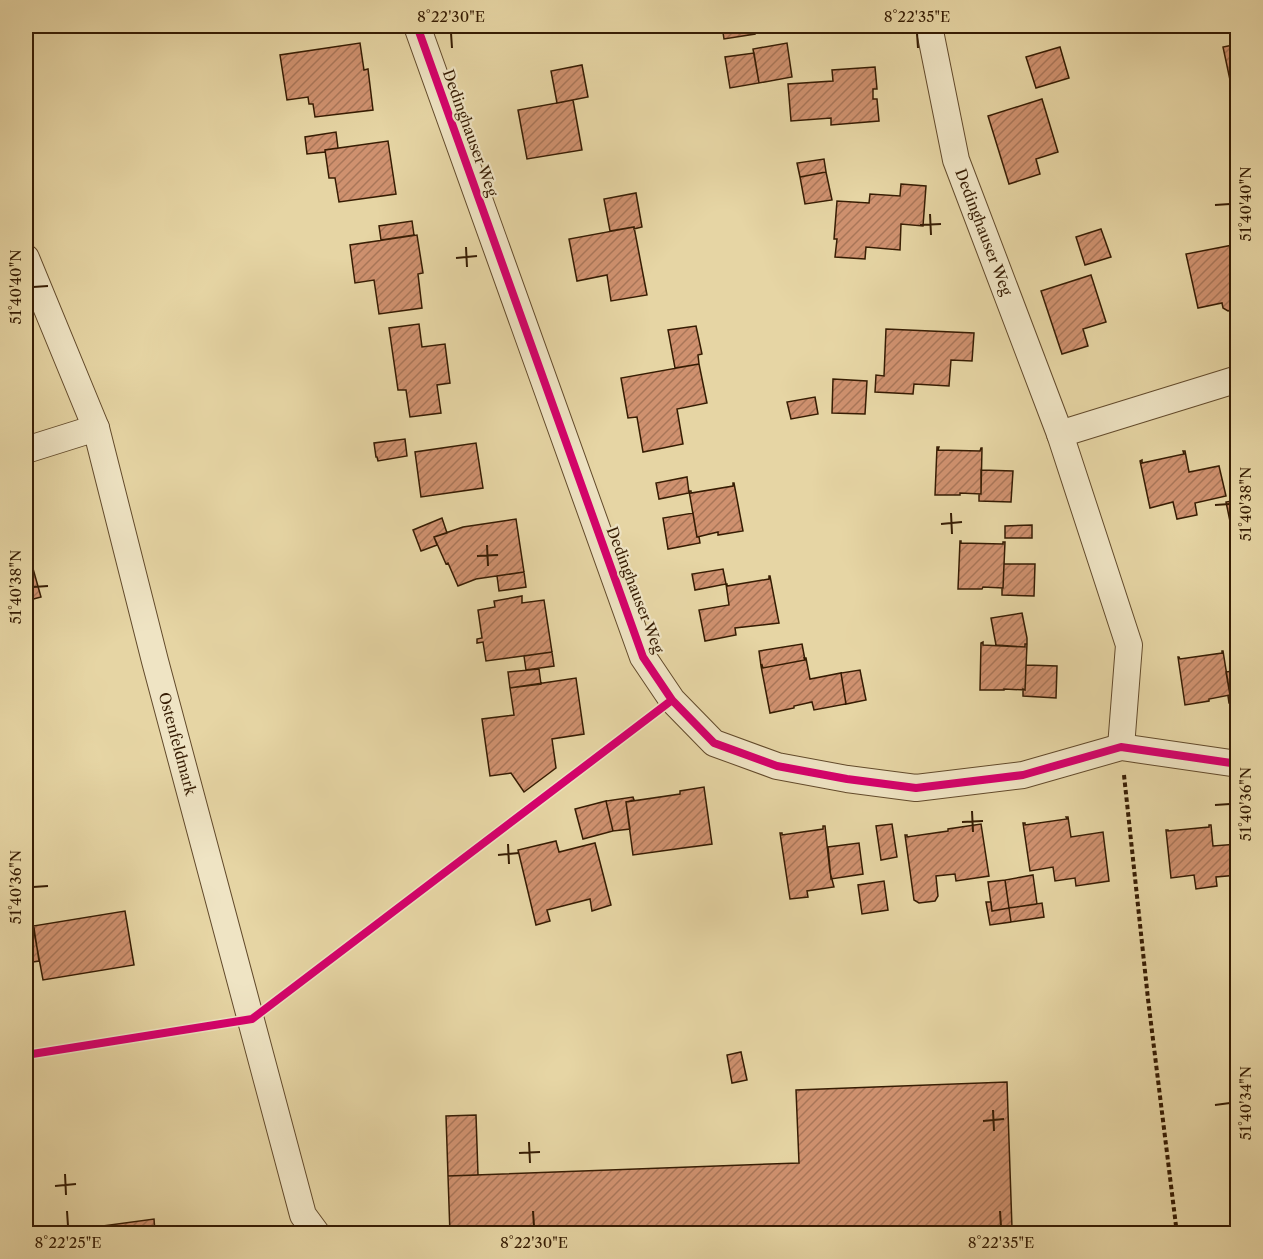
<svg xmlns="http://www.w3.org/2000/svg" width="1263" height="1259" font-family="'Libre Caslon Text',serif">
  <style>
    .building { fill: url(#building-hatch); stroke: #361c03; stroke-width: 1.5 }
    .lines { fill: none; stroke-linecap: round; stroke-linejoin: round }
    .street-casing { stroke: #624a2b; stroke-width: 28 }
    .path { stroke: #361c03; stroke-width: 4; stroke-dasharray: 4.5 3; stroke-linecap: butt }
    .street { stroke: #efe4c4; stroke-width: 26 }
    .cycleway-casing { stroke: #efe4c4; stroke-width: 11 }
    .cycleway { stroke: #d6006c; stroke-width: 8 }
    .ticks { fill: none; stroke: #361c03; stroke-width: 2 }
    .labels { text-anchor: middle; stroke-width: 4.5; stroke-linejoin: round; paint-order: stroke }
    .street-label { font-size: 15px; fill: #361c03; stroke: #efe4c4 }
    .neatline { fill: none; stroke: #361c03; stroke-width: 2 }
    .ticks-label { font-size: 15px; text-anchor: middle; fill: #361c03 }
  </style>
  <defs>
    <pattern id="building-hatch" width="6" height="6" patternUnits="userSpaceOnUse" patternTransform="scale(1.5)"><rect width="6" height="6" fill="#cf916f"/><path d="M-1 1l2-2M0 6l6-6M5 7l2-2" fill="none" stroke="#a97659"/></pattern>
  </defs>
  <rect width="100%" height="100%" fill="#e6d5a4"/>
  <filter id="stains"><feTurbulence type="fractalNoise" baseFrequency=".00333" numOctaves="4"/><feColorMatrix values="0 0 0 0 .2 0 0 0 0 .09 0 0 0 0 .02 0 0 0 .5 -.17"/></filter>
  <radialGradient id="worn" r=".72"><stop offset=".6" stop-color="#630" stop-opacity="0"/><stop offset="1" stop-color="#630" stop-opacity=".3"/></radialGradient>
  <path class="building" d="M477 26H504V28L479 32Z
    M722 26H754L755 34 724 39Z
    M1042 26H1072V27L1043 29Z
    M360 43 364 70 368 69 373 110 315 117 313 104H309L308 97 287 100 280 55Z
    M787 43 792 77 759 83 753 49Z
    M1238 44V79L1230 80 1223 47Z
    M1060 47 1069 78 1036 88 1026 57Z
    M754 53 759 83 730 88 725 57Z
    M582 65 588 97 557 103 551 71Z
    M875 67 877 89H873V99H877L879 121 831 125V118L791 121 788 84 833 81 832 70Z
    M1042 99 1058 152 1036 159 1040 174 1009 184 988 116Z
    M573 100 582 150 527 159 518 110Z
    M336 132 338 148 325 150V152L307 154 305 137Z
    M388 141 396 194 339 202 335 178H329L325 150Z
    M824 159 826 172 800 177 797 163Z
    M826 172 832 200 805 204 800 177Z
    M901 184 926 186 923 226 901 224 900 250 866 247 865 259 835 257 837 239H834L837 201 869 203 870 194 900 196Z
    M636 193 642 227 634 229V227L610 231 604 199Z
    M412 221 414 235 381 240 379 226Z
    M634 227 647 295 611 301 607 275 577 281 569 239Z
    M1101 229 1111 257 1085 265 1076 237Z
    M417 235 423 273 418 274 422 308 379 314 374 280 355 283 350 245Z
    M1238 244V309L1228 311 1223 308 1222 303 1198 308 1186 254Z
    M1091 275 1106 322 1083 329 1088 346 1062 354 1041 291Z
    M419 324 422 347 445 344 450 383 437 385 441 413 410 417 406 390H398L389 328Z
    M696 326 702 354 698 355 699 364 675 368 668 330Z
    M886 329 974 333 972 361 951 360 949 386 914 384 913 394 875 392 876 375 884 376Z
    M699 364 707 403 677 409 683 444 643 452 637 417 628 418 621 378Z
    M833 379 867 381 865 414 832 413Z
    M815 397 818 414 791 419 787 402Z
    M405 439 407 456 378 461 377 457H376L374 443Z
    M476 443 483 488 421 497 415 452Z
    M937 447H939L938 450 980 451 981 448H982L981 494 960 493V495H935Z
    M1183 451H1185L1189 472 1219 466 1226 496 1195 503 1197 515 1177 519 1173 502 1150 508 1140 461 1142 460V463L1184 454Z
    M981 470 1013 471 1011 502 979 501V494H981Z
    M687 477 689 493 659 499 656 483Z
    M733 483H734L743 531 718 535V532L697 537 689 491H691V493L733 486Z
    M1238 500V530L1232 531 1226 502Z
    M693 513 697 537H699L700 543 668 549 663 518Z
    M442 518 447 533 434 537 437 545 421 551 413 530Z
    M516 519 524 572 476 579 458 586 448 563 446 564 434 537 463 527Z
    M1032 525V538H1005V526Z
    M960 541H961V543L1003 544V542H1005L1003 588 983 587 982 589H958Z
    M30 558 41 597 26 601V559Z
    M1004 564H1035L1034 596 1002 595V588H1003Z
    M723 569 726 584 695 590 692 574Z
    M524 572 526 587 499 591 497 576Z
    M769 576H770L779 623 735 628 736 635 705 641 699 610 729 605 726 584H727V586L769 579Z
    M522 596V603L544 600 552 652 486 661 483 642 477 643V639L482 638 478 610 495 607 494 601Z
    M1022 613 1027 638V644H1025V647L996 645 991 618Z
    M983 642V645L1025 647V644H1027L1025 690 1004 689V690H980L981 643Z
    M802 644 805 660 763 668 762 665 761 666 759 651Z
    M1222 651H1223L1230 695 1209 699V701L1185 705 1178 657H1179L1180 659 1222 653Z
    M552 652 554 666 526 670 524 656Z
    M804 658H806L810 679 841 673 846 704 814 710 812 702 794 706V708L770 713 761 666 762 665 763 668 805 660Z
    M1026 665 1057 666 1056 698 1023 696V689L1025 690Z
    M539 669 541 684 510 688 508 672Z
    M860 670 866 700 846 704 841 673Z
    M1238 670V702L1229 703 1228 696 1230 695 1226 672Z
    M576 678 584 734 552 739 556 768 524 792 511 773 490 776 482 719 514 715 510 688Z
    M704 787 712 844 633 855 626 802 680 794V791Z
    M633 797 634 800 626 802 630 829 613 831 606 801Z
    M606 801 613 831 583 839 575 809Z
    M1066 817H1068L1071 837 1103 832 1109 881 1076 886 1075 878 1055 881 1053 867 1030 871 1023 823H1025V825L1067 819Z
    M892 824 897 857 881 860 876 826Z
    M981 824 989 876 956 881 955 874 936 876 938 896 935 901 919 903 914 900 905 835H907V837L948 831V829Z
    M1209 825H1211L1213 846 1238 844V875L1216 877 1217 886 1196 889 1194 875 1171 878 1166 830H1168V831L1209 827Z
    M823 826H825L830 872 834 887 807 891 808 897 790 899 780 833H782V835L823 829Z
    M556 841 559 852 595 843 611 905 592 911 590 899 547 910 550 921 536 925 518 850Z
    M859 843 863 874 831 879 828 847Z
    M1033 875 1037 904 1009 908 1005 880Z
    M1005 880 1009 908 992 911 988 882Z
    M884 881 888 910 862 914 858 885Z
    M986 902H991L992 911 1009 908 1011 922 990 925Z
    M1042 903 1044 917 1011 922 1009 908Z
    M125 911 134 965 43 980 33 926Z
    M34 928 39 961 26 963V930Z
    M741 1052 747 1080 732 1083 727 1055Z
    M1007 1082 1012 1228 846 1234H801V1229L717 1232V1234H450L448 1176 799 1163 796 1090Z
    M476 1115 478 1175 448 1176 446 1116Z
    M154 1219 155 1232 188 1227 189 1234H43Z"/>
  <g class="lines">
    <defs>
      <g id="street">
        <path d="M417 26 643 657 672 700 714 743 777 766 847 779 916 788 1023 775 1121 747 1238 764"/>
        <path id="s1" d="M929 26 956 160 1060 434 1129 645 1121 747"/>
        <path id="s2" d="M26 258 96 428 155 661 303 1215 317 1234"/>
        <path d="M1060 434 1238 379"/>
        <path d="M26 450 96 428"/>
      </g>
    </defs>
    <use href="#street" class="street-casing"/>
    <path class="path" d="M1124 775 1148 999 1177 1234"/>
    <use href="#street" class="street"/>
    <defs>
      <path id="cycleway" d="M417 26 643 657 672 700 714 743 777 766 847 779 916 788 1023 775 1121 747 1238 764
        M26 1055 252 1019 672 700"/>
    </defs>
    <use href="#cycleway" class="cycleway-casing"/>
    <use href="#cycleway" class="cycleway"/>
  </g>
  <path class="ticks" d="M451 33 452 48M917 33 918 48M1215 205 1230 204M930 214 931 235M920 225 941 224M466 247 467 267M456 258 477 256M33 287 48 286M1215 505 1230 504M951 513 952 534M941 524 962 522M487 545 488 566M477 556 498 555M33 587 48 586M1215 805 1230 804M972 811 973 832M962 822 983 821M508 844 509 864M498 855 519 853M33 887 48 886M1215 1105 1230 1103M993 1110 994 1131M983 1121 1004 1119M529 1142 530 1163M519 1153 540 1152M65 1174 66 1195M55 1186 76 1184M67 1211 68 1226M533 1211 534 1226M1000 1211 1001 1226"/>
  <g class="labels">
    <g class="street-label">
      <text transform="translate(470 133) rotate(70)" y="5">Dedinghauser Weg</text>
      <text dy="5" stroke="none"><textPath href="#s1" startOffset="214">Dedinghauser Weg</textPath></text>
      <text transform="translate(635 590) rotate(69)" y="5">Dedinghauser Weg</text>
      <text dy="5" stroke="none"><textPath href="#s2" startOffset="510">Ostenfeldmark</textPath></text>
    </g>
  </g>
  <rect width="1263" height="1259" fill="none" stroke="#e6d5a4" stroke-width="66"/>
  <rect x="33" y="33" width="1197" height="1193" class="neatline"/>
  <g class="ticks-label">
    <text x="451" y="22">8°22'30"E</text>
    <text x="917" y="22">8°22'35"E</text>
    <text transform="translate(1246 204) rotate(-90)" y="5">51°40'40"N</text>
    <text transform="translate(16 287) rotate(-90)" y="5">51°40'40"N</text>
    <text transform="translate(1246 504) rotate(-90)" y="5">51°40'38"N</text>
    <text transform="translate(16 587) rotate(-90)" y="5">51°40'38"N</text>
    <text transform="translate(1246 804) rotate(-90)" y="5">51°40'36"N</text>
    <text transform="translate(16 887) rotate(-90)" y="5">51°40'36"N</text>
    <text transform="translate(1246 1103) rotate(-90)" y="5">51°40'34"N</text>
    <text x="68" y="1248">8°22'25"E</text>
    <text x="534" y="1248">8°22'30"E</text>
    <text x="1001" y="1248">8°22'35"E</text>
  </g>
  <rect width="100%" height="100%" filter="url(#stains)"/>
  <rect width="100%" height="100%" fill="url(#worn)"/>
</svg>
